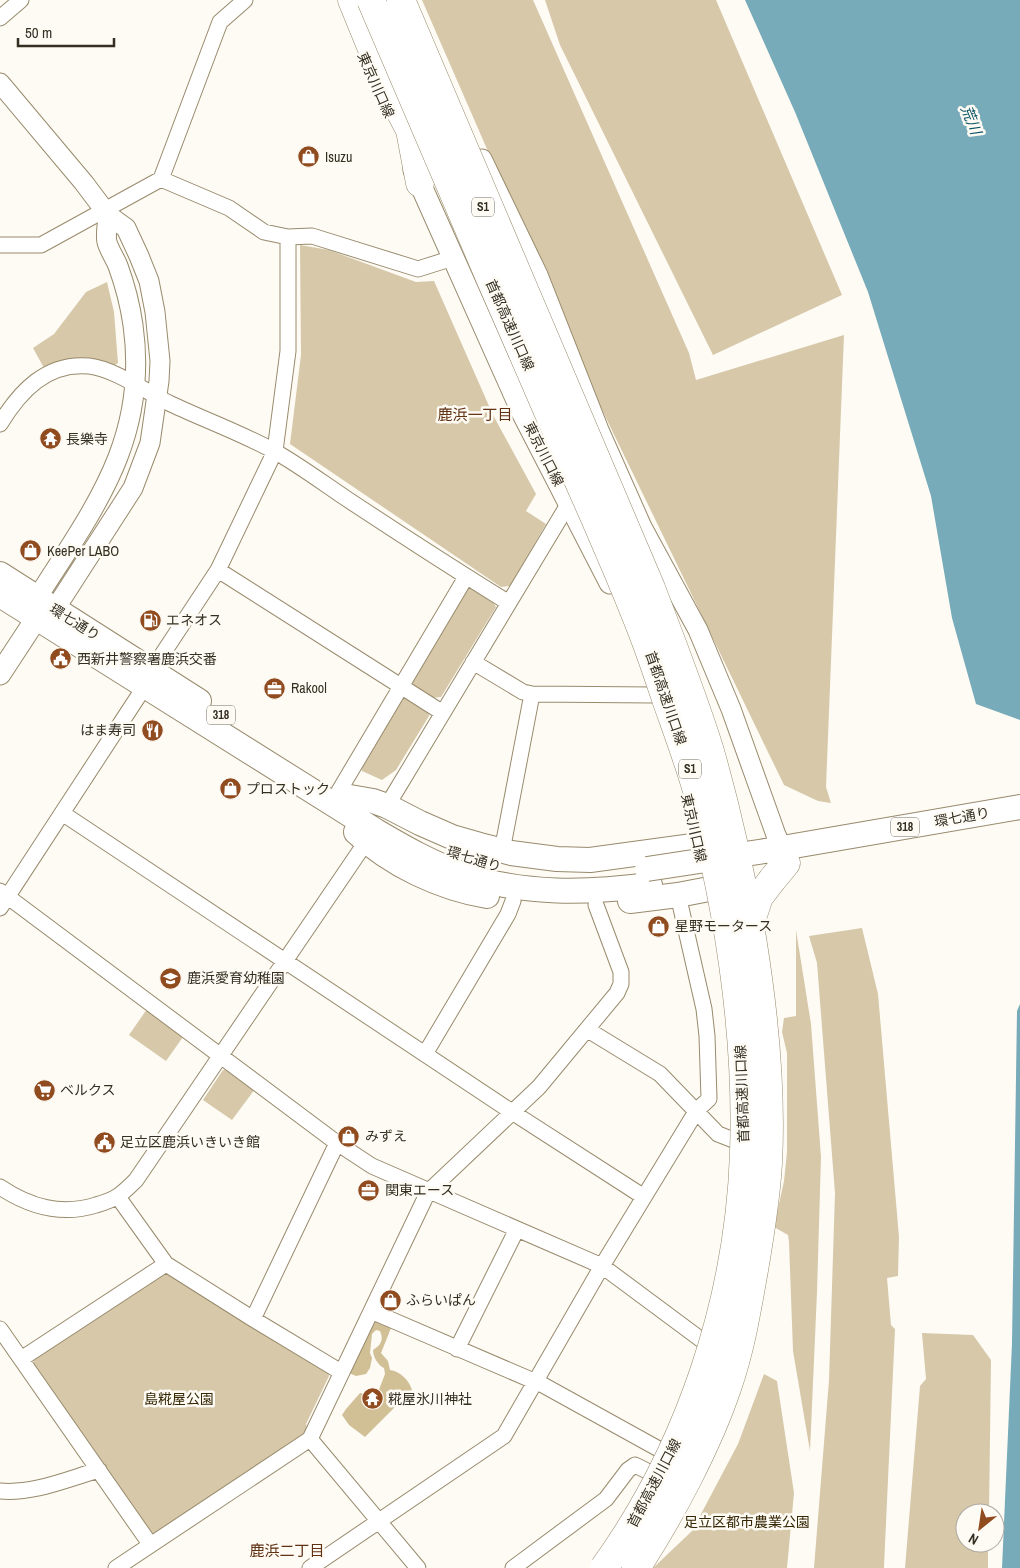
<svg xmlns="http://www.w3.org/2000/svg" width="1020" height="1568" font-family="'Archivo Narrow','Noto Sans JP',sans-serif">
  <style>
    .green { fill: #d6c8a9 }
    .forest { fill: #d1bf96 }
    .water { fill: #77abb9 }
    .lines { fill: none; stroke-linecap: round; stroke-linejoin: round }
    .minor-casing { stroke: #988a6c; stroke-width: 17 }
    .tertiary-casing { stroke: #988a6c; stroke-width: 21 }
    .secondary-casing { stroke: #988a6c; stroke-width: 23 }
    .primary-casing { stroke: #988a6c; stroke-width: 26 }
    .motorway-casing { stroke: #988a6c; stroke-width: 29 }
    .minor { stroke: #fff; stroke-width: 15 }
    .tertiary { stroke: #fff; stroke-width: 19 }
    .secondary { stroke: #fff; stroke-width: 21 }
    .primary { stroke: #fff; stroke-width: 24 }
    .motorway { stroke: #fff; stroke-width: 28 }
    .primary-bridge-casing { stroke: #988a6c; stroke-width: 26; stroke-linecap: butt }
    .motorway-bridge-casing { stroke: #988a6c; stroke-width: 29; stroke-linecap: butt }
    .primary-bridge { stroke: #fff; stroke-width: 24 }
    .motorway-bridge { stroke: #fff; stroke-width: 28 }
    .labels { text-anchor: middle; stroke-width: 5; stroke-linejoin: round; paint-order: stroke }
    .shield { fill: #fefbf5; stroke: #716c61; stroke-width: 1 }
    .shield-label { font-size: 12px; font-weight: bold; fill: #352f22 }
    .street-label { font-size: 14px; fill: #352f22; stroke: #fefbf5 }
    .poi-label { font-size: 14px; fill: #352f22; stroke: #fefbf5; text-anchor: start }
    .park-label { font-size: 14px; fill: #352704; stroke: #fefbf5 }
    .water-label { font-size: 15px; font-style: italic; fill: #0d5667; stroke: #fefbf5 }
    .neighbourhood-label { font-size: 15px; fill: #603112; stroke: #fefbf5 }
  </style>
  <rect width="100%" height="100%" fill="#fefbf5"/>
  <path class="green" d="M422 0H533L689 353 696 380 844 335 826 787 831 803 818 801 784 785 590 385Z
    M545 0H716L842 295 713 355 560 45Z
    M300 245 329 250 416 282 434 281 493 415 536 494 526 511 546 524 510 586 501 587 290 444 301 355Z
    M107 282 114 312 118 363 112 367 44 368 33 348 54 334 86 292Z
    M472 588 493 602 496 607 441 697 432 698 412 685V680L465 590Z
    M403 696 428 711 429 716 396 770 382 780 362 771 361 766Z
    M862 928 878 994 899 1237 898 1276 887 1278 891 1325 895 1329 884 1566V1568H814L829 1380 835 1193 817 963 809 936Z
    M796 930 811 1024 821 1157 817 1292 810 1451 793 1351 789 1242 788 1235 774 1227 784 1181 787 1152V1053L782 1032 784 1018 796 1016Z
    M147 1009 183 1037 166 1061 129 1035Z
    M228 1069 255 1089 232 1120 203 1100 223 1070Z
    M164 1272 328 1372 329 1376 306 1424 308 1431 301 1438 158 1535 150 1532 34 1365 33 1356Z
    M922 1333 973 1335 991 1360 989 1513H965V1543H988V1568H905L920 1386 926 1379Z
    M764 1374 777 1381 794 1493 787 1568H653L692 1531 738 1444Z"/>
  <path class="forest" d="M377 1320 388 1324 391 1328 381 1353 388 1361 390 1370C400 1371 409 1380 412 1390L365 1437 349 1425 342 1415 346 1409 360 1393 377 1395 385 1374 384 1368C378 1365 373 1357 373 1350 381 1345 384 1340 380 1331L376 1330 372 1334 370 1353 372 1358 370 1368 366 1374 356 1376 349 1373 373 1321Z"/>
  <path class="water" d="M745 0H1020V720L976 704 952 618 931 496 868 292 795 112Z
    M1020 1004V1568H1002L1012 1343 1017 1011Z"/>
  <g class="lines">
    <defs>
      <path id="minor" d="M0 18 21 0
        M161 179 220 22 245 0
        M0 245H41L161 179 229 208 264 232 288 237 312 236 418 269 453 258
        M0 424C20 391 47 362 89 366 115 369 148 393 171 404 205 420 241 433 274 451 299 465 323 483 347 499 400 534 454 569 509 603
        M218 570 443 713
        M473 662 523 692 532 694 654 695
        M152 670 218 570 275 451 288 351V237
        M339 791 466 577
        M387 806 569 503
        M62 813 512 1112 644 1197
        M502 851 532 694
        M0 891 337 1143 372 1166 602 1266 707 1344 717 1349
        M0 908 145 686
        M588 1030 660 1074 718 1134 736 1141
        M425 1054 508 914 513 901
        M0 1187C30 1207 61 1216 96 1205 103 1203 112 1200 118 1196 124 1192 130 1186 136 1180L366 842
        M118 1197 166 1264
        M371 1311 543 1385 675 1458
        M253 1319 337 1143
        M0 1329 150 1544
        M457 1349 517 1229
        M21 1359 166 1264 253 1319 341 1372
        M310 1439 418 1568
        M0 1491C34 1494 67 1479 99 1470
        M116 1568 310 1439 428 1192 539 1087 617 993 621 984V972L596 905
        M310 1568 504 1436 602 1266 697 1110 709 1099 707 1036 704 1009 678 895
        M513 1568 606 1499 628 1470 635 1465 655 1475"/>
      <path id="tertiary" d="M0 83 84 183 108 215 126 228 139 256 149 281 155 312 160 361 159 381 150 443 133 488 55 609
        M482 159 538 275 599 430 642 527 698 630 731 709 776 835 782 848
        M37 598C94 508 149 439 133 325 130 304 125 285 118 266 115 258 109 250 107 242 105 234 108 223 108 215"/>
      <path id="secondary" d="M414 170 523 414 610 583
        M0 674 36 619 53 611"/>
      <path id="primary" d="M0 574 199 701
        M0 595 376 831C405 848 433 864 465 875 525 895 588 893 650 885
        M350 797 373 801 387 806 420 823 452 837 480 845 511 853 557 859 590 860 722 842
        M356 832C391 865 440 888 487 896
        M765 851 1020 807
        M630 901 678 895 730 885"/>
      <path id="motorway" d="M352 0 388 88 410 130 420 183
        M772 880 786 863"/>
    </defs>
    <use href="#minor" class="minor-casing"/>
    <use href="#tertiary" class="tertiary-casing"/>
    <use href="#secondary" class="secondary-casing"/>
    <use href="#primary" class="primary-casing"/>
    <use href="#motorway" class="motorway-casing"/>
    <use href="#minor" class="minor"/>
    <use href="#tertiary" class="tertiary"/>
    <use href="#secondary" class="secondary"/>
    <use href="#primary" class="primary"/>
    <use href="#motorway" class="motorway"/>
    <defs>
      <path id="primary-bridge" d="M647 869 765 851"/>
      <path id="motorway-bridge" d="M371 0C428 134 485 267 543 400 576 477 612 553 642 631 651 654 659 678 667 702 679 736 692 770 701 805 730 918 748 1037 744 1153 739 1300 690 1448 604 1568
        M401 0 651 588C671 641 692 694 709 748 727 810 741 874 752 938 764 1012 772 1087 768 1163 766 1199 760 1235 754 1270 747 1309 741 1347 728 1385 708 1445 671 1514 636 1568
        M750 924 759 897 772 880"/>
    </defs>
    <use href="#primary-bridge" class="primary-bridge-casing"/>
    <use href="#motorway-bridge" class="motorway-bridge-casing"/>
    <use href="#primary-bridge" class="primary-bridge"/>
    <use href="#motorway-bridge" class="motorway-bridge"/>
  </g>
  <defs>
    <symbol id="shop-disc" viewBox="-11 -11 22 22"><circle r="9.5" fill="#904b1f" stroke="#fefbf5"/><path d="M-5-2.5h2.3a2.7 3.5 0 0 1 5.4 0H5L5.5 6h-11ZM-1.5-2.5h3a1.5 2.3 0 0 0-3 0Z" fill="#fff"/></symbol>
    <symbol id="temple-disc" viewBox="-11 -11 22 22"><circle r="9.5" fill="#904b1f" stroke="#fefbf5"/><path d="M0-6L5-2H3V0L6.5 2.5H4V6H1.5V3h-3V6H-4V2.5H-6.5L-3 0V-2H-5Z" fill="#fff"/></symbol>
    <symbol id="fuel-disc" viewBox="-11 -11 22 22"><circle r="9.5" fill="#904b1f" stroke="#fefbf5"/><path d="M-5.5-6h7V0h2V4h1.3V-2.5L3-4.5l.8-.8L6-3V5H2.5V1h-1V6h-7ZM-4.2-4.7v3.2H.2V-4.7Z" fill="#fff"/></symbol>
    <symbol id="civic-disc" viewBox="-11 -11 22 22"><circle r="9.5" fill="#904b1f" stroke="#fefbf5"/><path d="M-.6-6.5H3V-4.5H.6V-3L4-1V1h2V6H-6V1h2V-1L-.6-3ZM-1.2 2.5V6h2.4V2.5Z" fill="#fff"/></symbol>
    <symbol id="office-disc" viewBox="-11 -11 22 22"><circle r="9.5" fill="#904b1f" stroke="#fefbf5"/><path d="M-6-3h4V-5.5h4V-3h4V5H-6ZM-1-4.5V-3h2v-1.5ZM-6 0V1H6V0Z" fill="#fff"/></symbol>
    <symbol id="restaurant-disc" viewBox="-11 -11 22 22"><circle r="9.5" fill="#904b1f" stroke="#fefbf5"/><path d="M-5-6h1v4h1v-4h1v4h1v-4h1v5L-1.5 .5V6h-2V.5L-5-1ZM5-6V6H3V1.5H1.5Q1.5-4 5-6Z" fill="#fff"/></symbol>
    <symbol id="school-disc" viewBox="-11 -11 22 22"><circle r="9.5" fill="#904b1f" stroke="#fefbf5"/><path d="M0-5L7-2L0 1L-7-2ZM-4 1L0 2.5L4 1V4Q0 6-4 4Z" fill="#fff"/></symbol>
    <symbol id="supermarket-disc" viewBox="-11 -11 22 22"><circle r="9.5" fill="#904b1f" stroke="#fefbf5"/><path d="M-6-5.5h2.5l.6 2H6L4.5 2H-2.5L-4.4-4H-6ZM-1.5 3.2a1.3 1.3 0 1 0 .1 0ZM3 3.2a1.3 1.3 0 1 0 .1 0Z" fill="#fff"/></symbol>
  </defs>
  <g fill-rule="evenodd">
    <use href="#shop-disc" x="296" y="144" width="25" height="25"/>
    <use href="#temple-disc" x="38" y="426" width="25" height="25"/>
    <use href="#shop-disc" x="18" y="538" width="25" height="25"/>
    <use href="#fuel-disc" x="138" y="608" width="25" height="25"/>
    <use href="#civic-disc" x="48" y="646" width="25" height="25"/>
    <use href="#office-disc" x="262" y="676" width="25" height="25"/>
    <use href="#restaurant-disc" x="140" y="718" width="25" height="25"/>
    <use href="#shop-disc" x="218" y="776" width="25" height="25"/>
    <use href="#shop-disc" x="646" y="914" width="25" height="25"/>
    <use href="#school-disc" x="158" y="966" width="25" height="25"/>
    <use href="#supermarket-disc" x="32" y="1078" width="25" height="25"/>
    <use href="#shop-disc" x="336" y="1124" width="25" height="25"/>
    <use href="#civic-disc" x="92" y="1130" width="25" height="25"/>
    <use href="#office-disc" x="356" y="1178" width="25" height="25"/>
    <use href="#shop-disc" x="378" y="1288" width="25" height="25"/>
    <use href="#temple-disc" x="360" y="1386" width="25" height="25"/>
  </g>
  <g class="labels">
    <g class="shield">
      <rect x="472" y="197.5" width="22" height="19" rx="4"/>
      <rect x="207" y="705.5" width="28" height="19" rx="4"/>
      <rect x="679" y="759.5" width="22" height="19" rx="4"/>
      <rect x="891" y="817.5" width="28" height="19" rx="4"/>
    </g>
    <g class="shield-label">
      <text x="483" y="211">S1</text>
      <text x="221" y="719">318</text>
      <text x="690" y="773">S1</text>
      <text x="905" y="831">318</text>
    </g>
    <g class="street-label">
      <text transform="translate(376 85) rotate(66)" y="5">東京川口線</text>
      <text transform="translate(510 325) rotate(66)" y="5">首都高速川口線</text>
      <text transform="translate(544 454) rotate(63)" y="5">東京川口線</text>
      <text transform="translate(75 622) rotate(32)" y="5">環七通り</text>
      <text transform="translate(666 698) rotate(71)" y="5">首都高速川口線</text>
      <text transform="translate(962 817) rotate(-10)" y="5">環七通り</text>
      <text transform="translate(694 828) rotate(77)" y="5">東京川口線</text>
      <text transform="translate(474 859) rotate(17)" y="5">環七通り</text>
      <text transform="translate(742 1094) rotate(-92)" y="5">首都高速川口線</text>
      <text transform="translate(654 1483) rotate(-62)" y="5">首都高速川口線</text>
    </g>
    <g class="poi-label">
      <text x="325" y="162">Isuzu</text>
      <text x="66" y="444">長樂寺</text>
      <text x="47" y="556">KeePer LABO</text>
      <text x="166" y="625">エネオス</text>
      <text x="77" y="664">西新井警察署鹿浜交番</text>
      <text x="291" y="693">Rakool</text>
      <text x="136" y="735" text-anchor="end">はま寿司</text>
      <text x="246" y="794">プロストック</text>
      <text x="675" y="931">星野モータース</text>
      <text x="187" y="983">鹿浜愛育幼稚園</text>
      <text x="60" y="1095">ベルクス</text>
      <text x="365" y="1141">みずえ</text>
      <text x="120" y="1147">足立区鹿浜いきいき館</text>
      <text x="385" y="1195">関東エース</text>
      <text x="406" y="1305">ふらいぱん</text>
      <text x="388" y="1404">糀屋氷川神社</text>
    </g>
    <g class="park-label">
      <text x="179" y="1404">島糀屋公園</text>
      <text x="747" y="1527">足立区都市農業公園</text>
    </g>
    <g class="water-label">
      <text transform="translate(971 120) rotate(68)" y="5">荒川</text>
    </g>
    <g class="neighbourhood-label">
      <text x="475" y="420">鹿浜一丁目</text>
      <text x="287" y="1556">鹿浜二丁目</text>
    </g>
  </g>
  <g transform="translate(980 1528) rotate(210)"><circle r="24" fill="#fefbf5" stroke="#aea9a1"/>
  <path d="M0-4L9 19L0 12L-9 19Z" fill="#904b1f"/>
  <text y="-8" font-size="14" font-weight="bold" text-anchor="middle" fill="#352f22">N</text>
  </g>
  <path d="M18 38v8h96v-8" fill="none" stroke="#352f22" stroke-width="2.5"/>
  <text x="25" y="38" font-size="15" fill="#352f22" stroke="#fefbf5" stroke-width="4" paint-order="stroke">50 m</text>
</svg>
